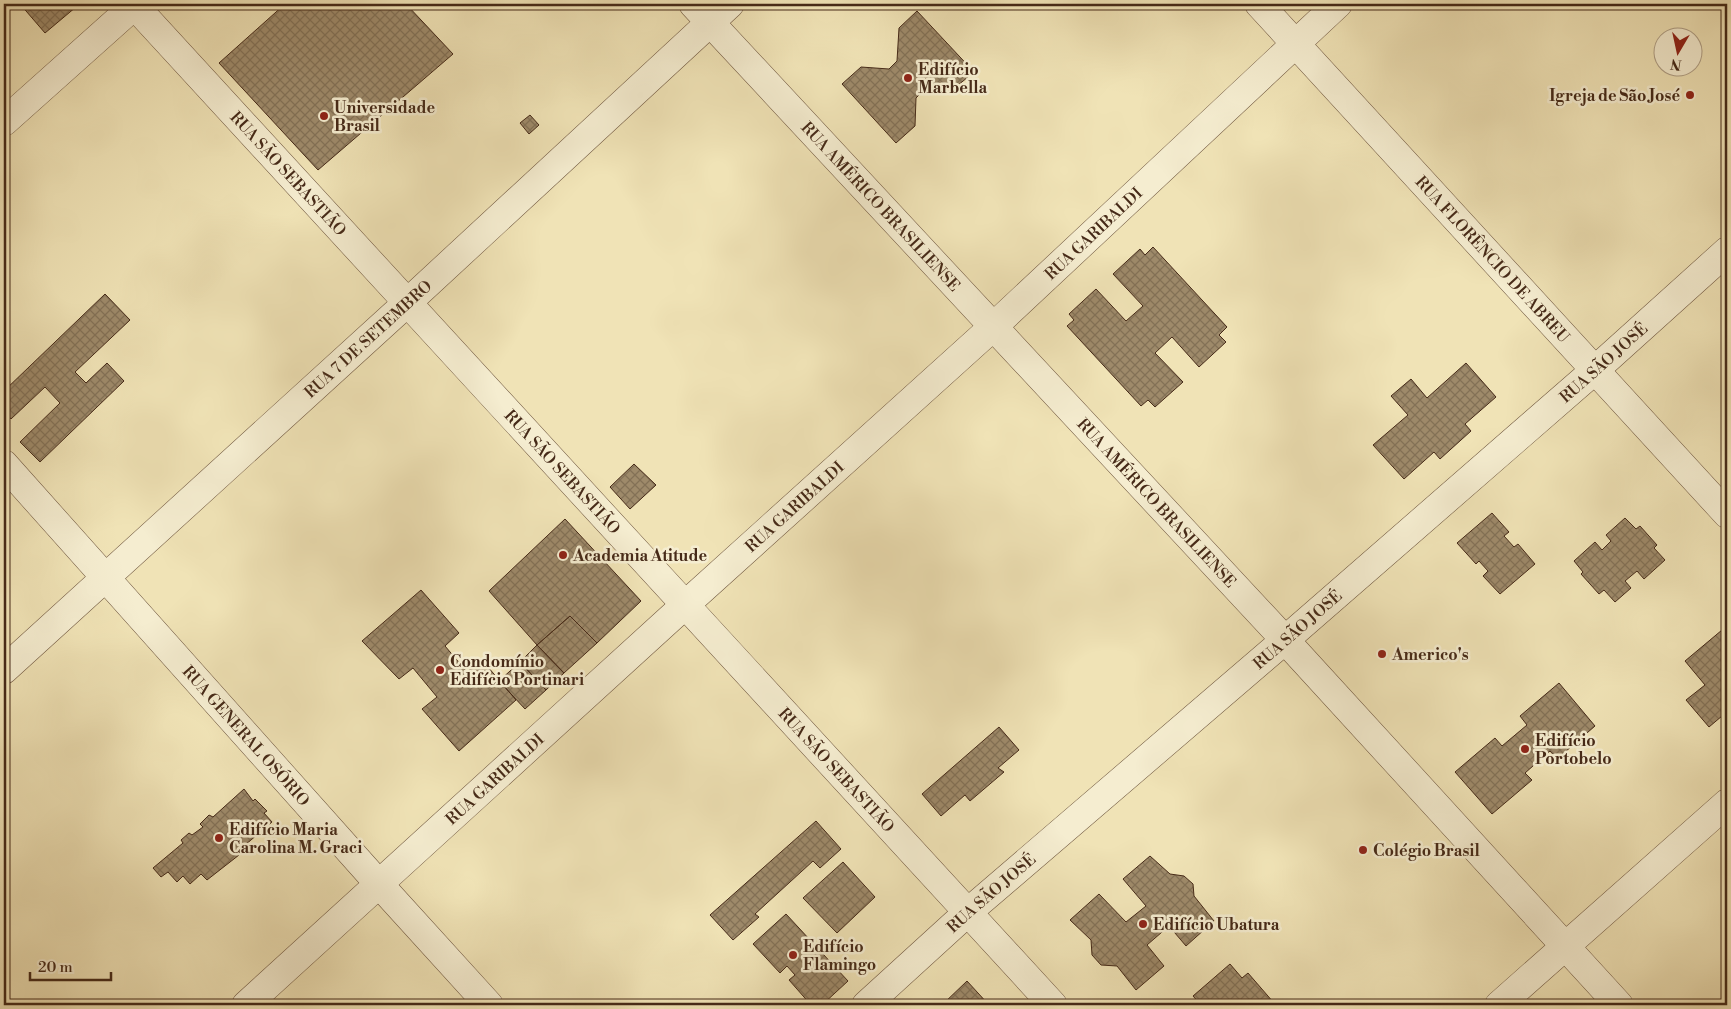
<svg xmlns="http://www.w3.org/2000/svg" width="1731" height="1009" font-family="'Libre Bodoni',serif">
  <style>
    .building { fill: url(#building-cross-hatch); stroke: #462a18 }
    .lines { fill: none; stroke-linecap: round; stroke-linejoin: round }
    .street-casing { stroke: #705840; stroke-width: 29 }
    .street { stroke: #f5edd0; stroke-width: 28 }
    .poi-dot { fill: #8f2418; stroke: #f5edd0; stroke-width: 2 }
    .labels { text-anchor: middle; stroke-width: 5; stroke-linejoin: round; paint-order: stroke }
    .poi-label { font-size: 16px; font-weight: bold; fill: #462a18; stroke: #f5edd0; text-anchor: start }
    .street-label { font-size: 16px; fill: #462a18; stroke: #f5edd0 }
  </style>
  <defs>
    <pattern id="building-cross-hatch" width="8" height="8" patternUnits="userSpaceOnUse" patternTransform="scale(1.25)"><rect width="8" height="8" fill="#9e8a6a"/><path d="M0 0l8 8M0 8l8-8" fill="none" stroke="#837156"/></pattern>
  </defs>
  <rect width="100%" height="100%" fill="#f0e3b6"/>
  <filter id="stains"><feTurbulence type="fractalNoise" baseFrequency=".004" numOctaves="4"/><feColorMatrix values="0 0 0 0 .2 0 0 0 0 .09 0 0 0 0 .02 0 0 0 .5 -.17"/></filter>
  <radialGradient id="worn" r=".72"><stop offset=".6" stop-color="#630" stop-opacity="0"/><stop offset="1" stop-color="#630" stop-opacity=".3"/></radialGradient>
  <path class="building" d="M20 4H74L76 7 45 33Z
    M285 4H406L453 54 318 170 219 63Z
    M917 11 974 72 951 91 924 90 916 98 915 126 896 143 842 84 861 67 889 69 897 61 899 28Z
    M530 115 539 125 529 134 520 123Z
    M1153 247 1227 327 1219 335 1226 342 1199 367 1172 337 1155 353 1183 382 1155 407 1148 400 1141 406 1067 326 1074 320 1069 314 1096 289 1126 321 1143 306 1113 274 1140 249 1145 255Z
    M105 294 130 320 75 372 86 383 107 363 124 381 40 462 20 442 60 403 45 387 11 419 4 411V391Z
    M1466 363 1496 397 1465 424 1471 431 1440 459 1434 452 1404 479 1373 445 1408 415 1391 396 1411 379 1427 398Z
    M634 464 656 485 630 509 610 487Z
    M1492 513 1509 532 1504 536 1514 547 1518 544 1535 564 1500 594 1483 576 1488 571 1479 561 1476 564 1457 543Z
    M1625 518 1636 529 1640 526 1657 545 1654 548 1665 560 1644 579 1637 571 1625 581 1631 588 1615 602 1604 590 1599 594 1581 574 1583 572 1574 561 1595 542 1602 550 1611 541 1606 535Z
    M565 519 641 601 597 643 570 616 537 645 489 591Z
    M421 590 459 633 445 646 467 672 482 660 516 700 459 751 422 709 437 697 413 668 399 679 362 641Z
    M570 616 597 643 564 673 537 645Z
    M1722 630 1727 636V722L1722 716 1709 727 1686 700 1705 685 1685 661Z
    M537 645 564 673 546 690 520 662Z
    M520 662 546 690 525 709 499 681Z
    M1559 683 1595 726 1557 759 1550 751 1525 773 1532 780 1492 814 1455 772 1495 738 1502 746 1527 725 1520 716Z
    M999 727 1019 750 998 768 1004 772 970 801 965 795 941 816 922 794Z
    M244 789 253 801 255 799 267 811 264 813 272 822 237 852 239 855 207 880 201 874 190 884 183 876 177 882 168 872 161 877 153 868 183 843 181 840 189 833 192 835 203 827 200 824 209 815 213 817Z
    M816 821 841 849 820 868 813 861 755 914 759 917 733 940 710 915Z
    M1150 856 1170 874 1184 876 1193 884 1194 896 1214 921 1186 946 1169 926 1147 945 1164 966 1136 990 1117 966 1101 965 1092 955 1091 940 1070 920 1099 894 1126 922 1146 906 1123 879Z
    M843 862 875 897 837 933 803 898Z
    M786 914 848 981 822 1005H811L789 980 795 975 787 966 780 973 753 944Z
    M1230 964 1242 978 1248 973 1274 1003 1271 1005H1201L1193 996Z
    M967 981 989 1005H944L943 1004Z"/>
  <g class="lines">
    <defs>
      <g id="street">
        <path id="s1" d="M133 4 1053 1005"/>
        <path id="s2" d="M693 4 1285 640 1619 1005"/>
        <path id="s3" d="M1259 4 1727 514"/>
        <path d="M4 122 136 4"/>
        <path id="s4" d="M4 464 379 884 489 1005"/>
        <path id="s5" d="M4 670 408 302 730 4"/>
        <path id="s6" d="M246 1005 685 605 994 326 1338 4"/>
        <path id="s7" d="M866 1005 968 912 1285 640 1595 370 1727 251"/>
        <path d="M1499 1005 1727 803"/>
      </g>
    </defs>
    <use href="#street" class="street-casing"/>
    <use href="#street" class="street"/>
  </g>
  <g class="poi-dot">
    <circle cx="908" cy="78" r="5"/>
    <circle cx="1690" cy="95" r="5"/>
    <circle cx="324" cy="116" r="5"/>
    <circle cx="563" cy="555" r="5"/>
    <circle cx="1382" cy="654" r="5"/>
    <circle cx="440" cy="670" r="5"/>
    <circle cx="1525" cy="749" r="5"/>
    <circle cx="219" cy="838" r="5"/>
    <circle cx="1363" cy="850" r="5"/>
    <circle cx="1143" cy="924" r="5"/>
    <circle cx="793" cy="955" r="5"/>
  </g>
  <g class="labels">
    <g class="poi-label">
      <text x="918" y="75">Edifício<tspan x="918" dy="18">Marbella</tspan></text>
      <text x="1680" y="101" text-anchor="end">Igreja de São José</text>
      <text x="334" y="113">Universidade<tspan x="334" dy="18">Brasil</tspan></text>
      <text x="573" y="561">Academia Atitude</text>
      <text x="1392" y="660">Americo's</text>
      <text x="450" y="667">Condomínio<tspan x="450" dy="18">Edifício Portinari</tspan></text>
      <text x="1535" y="746">Edifício<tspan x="1535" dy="18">Portobelo</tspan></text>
      <text x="229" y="835">Edifício Maria<tspan x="229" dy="18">Carolina M. Graci</tspan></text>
      <text x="1373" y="856">Colégio Brasil</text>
      <text x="1153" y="930">Edifício Ubatura</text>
      <text x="803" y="952">Edifício<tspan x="803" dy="18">Flamingo</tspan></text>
    </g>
    <g class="street-label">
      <text dy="6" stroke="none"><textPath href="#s1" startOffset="230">RUA SÃO SEBASTIÃO</textPath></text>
      <text dy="6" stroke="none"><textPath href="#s2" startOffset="276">RUA AMÉRICO BRASILIENSE</textPath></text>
      <text dy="6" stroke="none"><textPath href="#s6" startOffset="1146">RUA GARIBALDI</textPath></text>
      <text dy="6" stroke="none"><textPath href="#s3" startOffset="346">RUA FLORÊNCIO DE ABREU</textPath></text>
      <text dy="6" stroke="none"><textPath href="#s5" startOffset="492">RUA 7 DE SETEMBRO</textPath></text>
      <text dy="6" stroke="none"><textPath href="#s7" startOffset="978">RUA SÃO JOSÉ</textPath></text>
      <text dy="6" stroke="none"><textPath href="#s1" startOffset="635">RUA SÃO SEBASTIÃO</textPath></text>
      <text dy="6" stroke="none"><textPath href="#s2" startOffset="681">RUA AMÉRICO BRASILIENSE</textPath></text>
      <text dy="6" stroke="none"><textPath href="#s6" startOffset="741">RUA GARIBALDI</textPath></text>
      <text dy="6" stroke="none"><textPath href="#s7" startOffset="572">RUA SÃO JOSÉ</textPath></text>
      <text dy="6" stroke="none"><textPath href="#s4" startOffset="364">RUA GENERAL OSÓRIO</textPath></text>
      <text dy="6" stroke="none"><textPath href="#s1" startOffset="1040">RUA SÃO SEBASTIÃO</textPath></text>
      <text dy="6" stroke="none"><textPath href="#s6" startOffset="336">RUA GARIBALDI</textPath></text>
      <text dy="6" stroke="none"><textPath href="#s7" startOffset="168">RUA SÃO JOSÉ</textPath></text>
    </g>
  </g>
  <rect width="1731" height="1009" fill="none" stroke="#f0e3b6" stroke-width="20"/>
  <rect x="5" y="5" width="1721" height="999" fill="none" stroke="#462a18" stroke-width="2.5"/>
  <rect x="10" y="10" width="1711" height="989" fill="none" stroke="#462a18"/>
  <g transform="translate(1678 52) rotate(189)"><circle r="24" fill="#f5edd0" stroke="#af9f86"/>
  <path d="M0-4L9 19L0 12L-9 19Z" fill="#8f2418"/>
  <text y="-8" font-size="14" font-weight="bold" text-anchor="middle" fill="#462a18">N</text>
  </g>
  <path d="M30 972v8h81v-8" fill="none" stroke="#462a18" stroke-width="2.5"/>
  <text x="38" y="972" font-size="15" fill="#462a18" stroke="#f5edd0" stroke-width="4" paint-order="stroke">20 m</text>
  <rect width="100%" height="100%" filter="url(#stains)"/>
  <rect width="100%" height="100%" fill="url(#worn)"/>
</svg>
